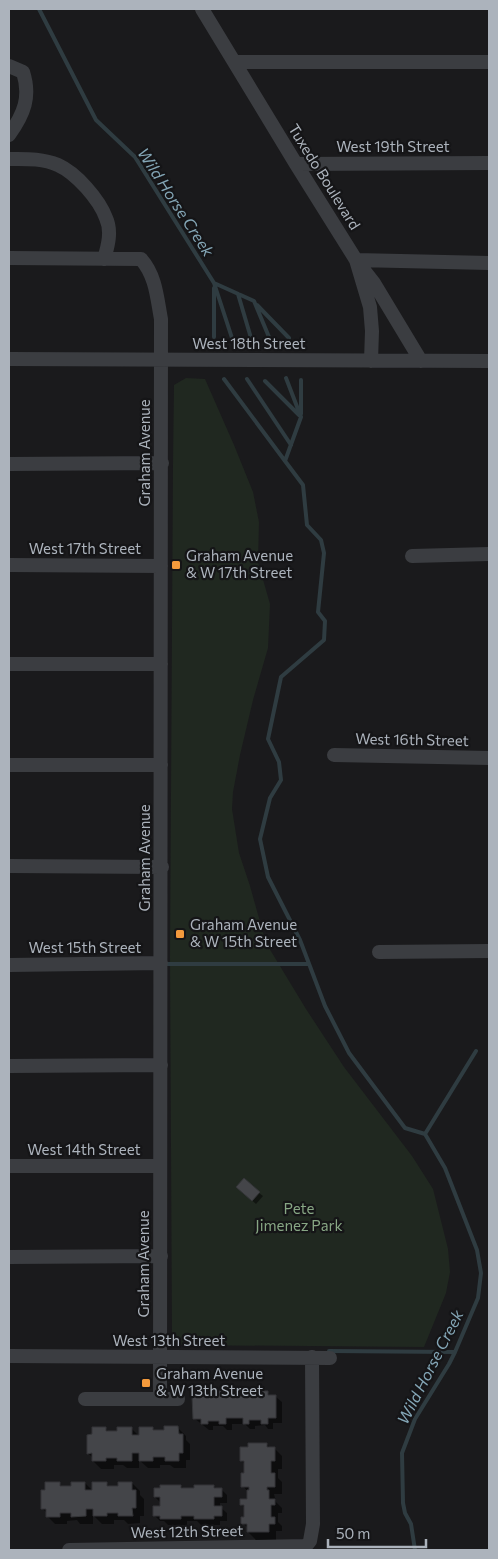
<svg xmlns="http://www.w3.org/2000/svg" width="498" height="1559" font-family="Commissioner,sans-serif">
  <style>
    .green { fill: #202820 }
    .shadow { fill: #0007 }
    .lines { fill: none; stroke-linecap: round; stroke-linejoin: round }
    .stream { stroke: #2f3c41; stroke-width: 4 }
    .building { fill: #444549; stroke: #343538 }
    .minor { stroke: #3b3d41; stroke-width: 14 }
    .poi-dot { fill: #f39a3c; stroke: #151517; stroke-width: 2 }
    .labels { text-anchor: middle; stroke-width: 4.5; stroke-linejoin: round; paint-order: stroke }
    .street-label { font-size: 15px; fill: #acb3bc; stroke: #151517 }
    .poi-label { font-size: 15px; fill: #acb3bc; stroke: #151517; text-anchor: start }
    .park-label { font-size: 15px; fill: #87a684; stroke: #151517 }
    .water-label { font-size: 16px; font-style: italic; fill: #84a6b6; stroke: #151517 }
  </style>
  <rect width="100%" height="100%" fill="#1a1a1c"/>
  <path class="green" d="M186 378 205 379 234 445 253 492 259 522 258 562 270 604 268 648 253 700 240 755 233 792 232 809 239 853 250 886 266 943 306 1009 344 1067 412 1156 433 1189 448 1249 450 1272 446 1293 424 1347 178 1345 172 1336 170 957 173 464 174 385Z"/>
  <path class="shadow" d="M241 1191 259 1193 263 1196 256 1204Z
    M225 1392 230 1397H244L249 1392 251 1395H262L267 1392 272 1397H276L282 1402V1423H273V1429H268L265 1425 255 1426V1429H250L245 1424H232V1430H227L223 1426H213V1430H209L194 1418 202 1397 207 1393 210 1395H220Z
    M105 1428 109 1432H118L131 1428 140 1437 152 1428 156 1432 178 1428 186 1436V1440L190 1444V1460H186V1468H174L170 1465H160V1468H148L139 1460V1468H127L123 1465H114V1469H101L93 1461V1458L88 1453Z
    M266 1444 271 1448H274L282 1456V1469H278V1478L282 1482V1494H274L276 1502 282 1508V1513H278V1522L282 1526V1531H276V1540H256L248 1532V1528L243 1523 245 1518V1508L242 1505 248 1500V1492L243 1486 245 1474V1465L242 1461Z
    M85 1483 94 1492 106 1483 110 1487H120L132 1483 140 1491V1495L144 1499V1516H140V1523L128 1524 124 1520H114V1524H102L93 1515V1524H80L77 1520 67 1521V1524H55L47 1516V1513L42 1508 47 1491 59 1484 63 1487H72Z
    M181 1486 184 1489 214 1486 217 1489H221L227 1495V1503H220V1507L227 1513V1521H220V1525H201L197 1521H187V1525H168L164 1521H160L154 1515 162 1507 161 1503 155 1497Z"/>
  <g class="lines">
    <path class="stream" d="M39 9 96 120 135 157 214 283 254 301 269 337
      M214 283 232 338
      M214 288V337
      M238 294 251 338
      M257 305 289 338
      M286 378 301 417 285 461 303 485 307 525 321 540 324 553 318 612 325 621 324 640 281 677 268 739 279 762 281 780 270 798 260 839 268 877 300 940 325 1006 349 1053 405 1128 425 1134 445 1168 477 1250 481 1273 478 1298 455 1352 449 1364 415 1419 402 1453 403 1503 405 1513 411 1524 415 1550
      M224 379 285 461
      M247 379 291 445
      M301 380V414
      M265 381 299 415
      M164 964H309
      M425 1134 476 1051
      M329 1351 455 1352"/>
  </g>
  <path class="building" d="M244 1178 260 1192 252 1201 236 1187Z
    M208 1391V1394H219V1391H226V1396H243V1391H249V1394H261V1391H268V1395H276V1418H268V1424H261V1420H249V1424H243V1418H226V1424H219V1421H208V1424H201V1419H193L192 1396H201V1392Z
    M164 1426H178L179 1434H183V1453H179V1461H165V1457H153V1461H139V1453H132V1461H117V1458H106V1461H92V1453L87 1454V1435L92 1434V1427H106V1431H117V1427H132V1435H139V1427H153V1430H164Z
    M248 1443H267V1447H275V1461H271V1473H275V1487H267V1490H269V1499H275V1505H271V1517H275V1524H269V1532H247V1524H241V1517H244V1505H240V1499H247V1490H249V1487H241V1473H244V1461H240V1447H248Z
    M45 1482H60V1486H71V1482H85V1490H92V1482H107V1486H118V1482H132V1490H136V1508H132L133 1516H118V1513H107V1516H93V1509H86V1516L71 1517V1513H60V1517H46V1509H41V1490H45Z
    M160 1485H181V1488H194V1485H214V1488H222V1497H214V1506H222V1516H214V1519H194V1516H181V1519H160V1516H153V1506H160V1497H154V1488H160Z"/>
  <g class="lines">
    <path class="minor" d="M202 9 296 164 356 260 374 283 421 361
      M235 62H489
      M9 66 23 72C31 97 24 114 9 135
      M9 159C25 159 42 158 58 165 76 173 99 199 106 218 112 231 108 246 104 259
      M296 164 489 163
      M9 258 141 259C156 276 157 298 161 319L160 1399
      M9 359 489 361
      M371 361 372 331 370 307 356 260 489 263
      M9 464 162 463
      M412 556 489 554
      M9 565 161 566
      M9 664H161
      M334 755 489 758
      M9 765H161
      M9 866 162 867
      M379 952 489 951
      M9 965 161 963
      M9 1066 161 1065
      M9 1166H160
      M9 1257 161 1256
      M9 1356 330 1358
      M85 1399H178
      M306 1546 310 1541 313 1524 312 1357
      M69 1550 306 1546"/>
  </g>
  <g class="poi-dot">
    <rect x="171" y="560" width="10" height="10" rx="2.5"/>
    <rect x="175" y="929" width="10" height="10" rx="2.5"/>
    <rect x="141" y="1378" width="10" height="10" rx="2.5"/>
  </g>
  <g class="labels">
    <g class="street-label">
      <text x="393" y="152">West 19th Street</text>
      <text transform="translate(324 177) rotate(58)" y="5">Tuxedo Boulevard</text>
      <text x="249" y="349">West 18th Street</text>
      <text transform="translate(145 453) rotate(-90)" y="5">Graham Avenue</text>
      <text x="85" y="554">West 17th Street</text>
      <text transform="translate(412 740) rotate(1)" y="5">West 16th Street</text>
      <text transform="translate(145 858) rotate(-90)" y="5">Graham Avenue</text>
      <text x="85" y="953">West 15th Street</text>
      <text x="84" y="1155">West 14th Street</text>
      <text transform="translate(144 1264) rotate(-90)" y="5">Graham Avenue</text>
      <text x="169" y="1346">West 13th Street</text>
      <text transform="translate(187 1532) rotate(-1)" y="5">West 12th Street</text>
    </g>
    <g class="poi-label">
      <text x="186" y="561">Graham Avenue<tspan x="186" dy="17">&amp; W 17th Street</tspan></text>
      <text x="190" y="930">Graham Avenue<tspan x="190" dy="17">&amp; W 15th Street</tspan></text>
      <text x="156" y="1379">Graham Avenue<tspan x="156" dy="17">&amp; W 13th Street</tspan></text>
    </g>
    <g class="park-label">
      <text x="299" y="1214">Pete<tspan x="299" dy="17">Jimenez Park</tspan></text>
    </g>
    <g class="water-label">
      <text transform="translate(176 202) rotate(57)" y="6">Wild Horse Creek</text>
      <text transform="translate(430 1367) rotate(-63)" y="6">Wild Horse Creek</text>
    </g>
  </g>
  <rect width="498" height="1559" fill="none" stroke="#acb3bc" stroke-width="20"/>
  <path d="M328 1539v8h98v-8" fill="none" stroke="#acb3bc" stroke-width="2.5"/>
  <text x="336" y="1539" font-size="15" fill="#acb3bc" stroke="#151517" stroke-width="4" paint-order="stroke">50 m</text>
</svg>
